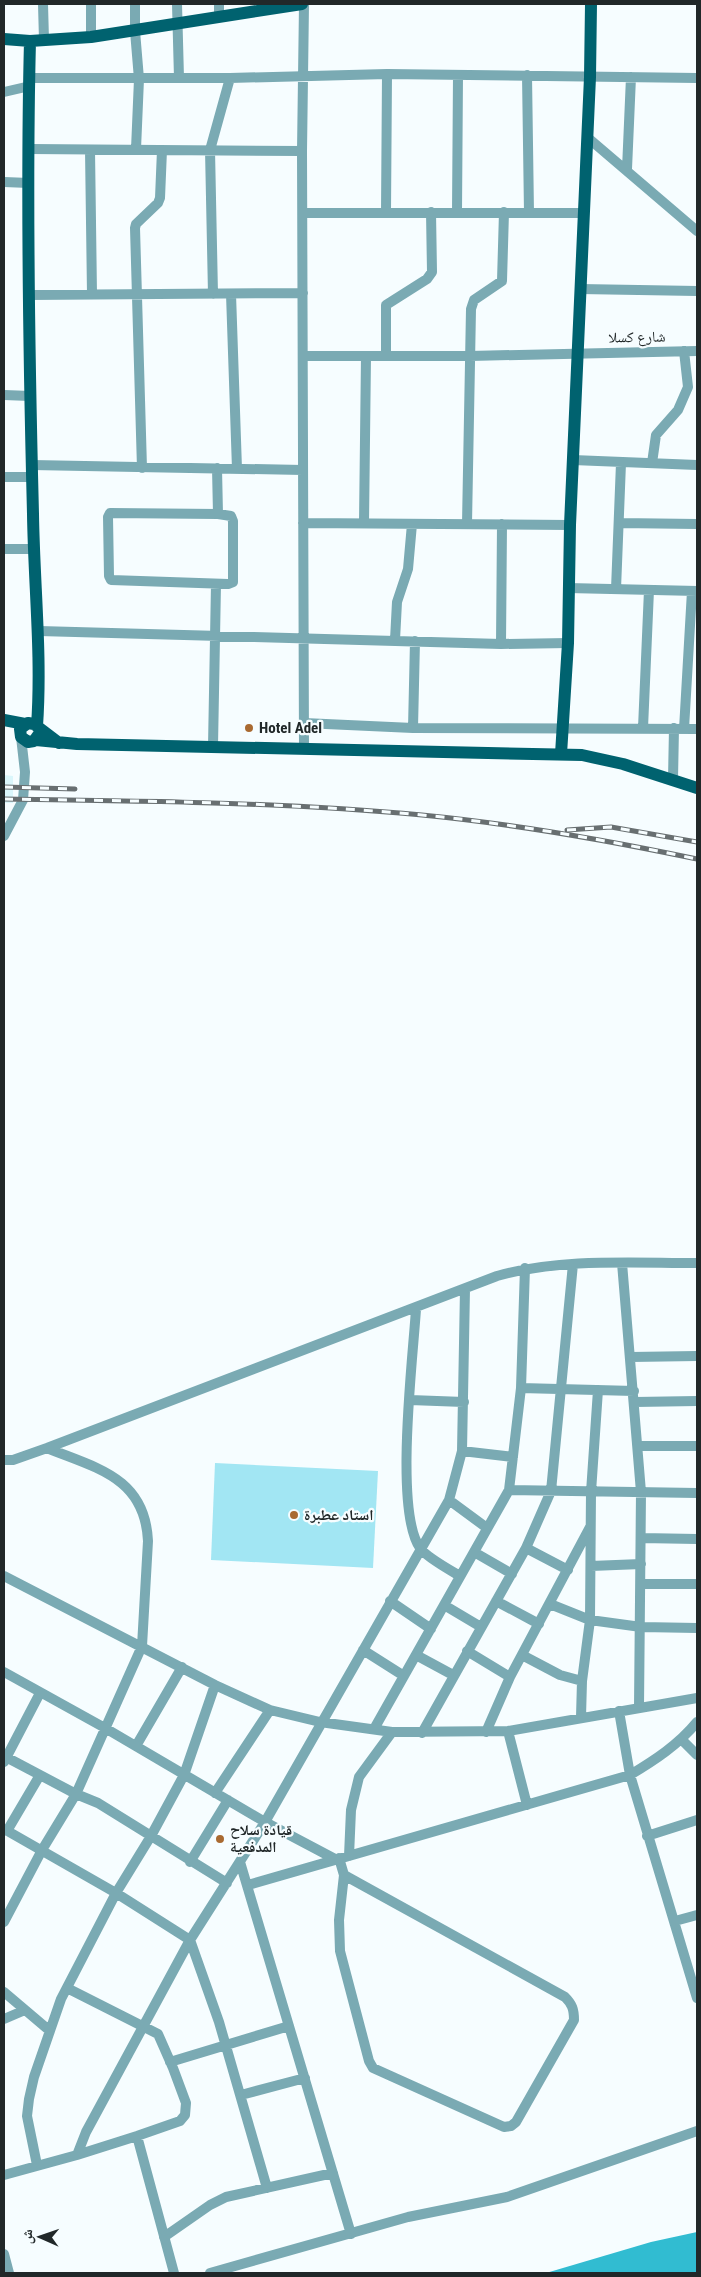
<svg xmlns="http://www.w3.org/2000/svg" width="701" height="2277" font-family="'Roboto Condensed','Noto Naskh Arabic',sans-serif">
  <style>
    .built { fill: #daf6fb }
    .green { fill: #a2e6f3 }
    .water { fill: #31bcd1 }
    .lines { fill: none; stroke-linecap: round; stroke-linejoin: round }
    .minor { stroke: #7aaab3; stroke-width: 10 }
    .major { stroke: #00626f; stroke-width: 12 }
    .rail-casing { stroke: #686f71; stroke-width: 5 }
    .rail { stroke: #f6fdff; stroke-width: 3; stroke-dasharray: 9; stroke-linecap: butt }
    .poi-dot { fill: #a96a31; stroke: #f6fdff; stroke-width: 2 }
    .labels { text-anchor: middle; stroke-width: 4.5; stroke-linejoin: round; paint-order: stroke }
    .street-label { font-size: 15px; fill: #212829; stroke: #f6fdff }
    .poi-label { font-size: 15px; font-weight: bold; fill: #212829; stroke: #f6fdff; text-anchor: start }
  </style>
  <rect width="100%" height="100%" fill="#f6fdff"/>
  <path class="built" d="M4 775 13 776V803H4Z"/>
  <path class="green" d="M215 1463 378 1471 373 1568 211 1560Z"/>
  <path class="water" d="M697 2232V2273H546L651 2242Z"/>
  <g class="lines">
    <path class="minor" d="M43 4 44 40
      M91 4V37
      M135 4V31L139 79 136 149
      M177 4 179 78
      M219 4V17
      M527 75 529 213
      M30 78H230L387 74 697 78
      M4 92 30 86
      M587 137 697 231
      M30 149 302 151
      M90 150 92 294
      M627 169 631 77
      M4 182 29 183
      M386 212 387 74
      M457 212 458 75
      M303 213H584
      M580 289 697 291
      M213 294 210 150 230 78
      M231 294 237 469
      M29 295 303 293
      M303 356H470L697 351
      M386 356V305L427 279 432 272 431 212
      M4 395 30 396
      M573 460 697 465
      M652 463 656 435 678 410 688 387 684 351
      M32 465 303 470
      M142 468 135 228 136 224 158 203 160 198 162 150
      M217 468 218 514
      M4 477H33
      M110 513 218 514 231 516 233 521V582L228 584 111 580 109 576 108 517Z
      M303 523 570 525
      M364 523 366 356
      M619 523 697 524
      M467 524 471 309 474 300 502 281 504 212
      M4 549H34
      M568 588 697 591
      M616 589 621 463
      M39 631 501 644 568 643
      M395 640 397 602 408 569 412 524
      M501 644 502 524
      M304 723 413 728 697 729
      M413 728 415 641
      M643 728 649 590
      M684 729 692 591
      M213 746 216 584
      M304 749 302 151 304 4
      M673 779 674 728
      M4 836 23 800 25 772 21 737
      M622 1263 641 1492 639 1707
      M416 1309C413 1358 394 1511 420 1548 426 1557 450 1570 460 1576
      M631 1357 697 1356
      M521 1388 634 1391
      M410 1400 464 1402
      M635 1402 697 1401
      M638 1446H697
      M462 1451 513 1457
      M4 1460H13L47 1448 497 1276C562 1258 630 1263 697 1263
      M509 1490 697 1493
      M449 1500 487 1528
      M641 1538 697 1539
      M526 1548 568 1570
      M474 1552 512 1574
      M591 1566 641 1564
      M4 1576 215 1685 270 1710 320 1722 392 1732 508 1731 697 1698
      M641 1584H697
      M390 1601 431 1629
      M496 1601 539 1624
      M550 1604 590 1620 641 1627 697 1628
      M444 1605 481 1627
      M363 1650 404 1676
      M467 1651 510 1677
      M416 1655 453 1675
      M522 1655 560 1675 582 1681
      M4 1672 105 1728 265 1822 335 1859
      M619 1711 630 1775 697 1998
      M581 1717 582 1681 590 1620 591 1492 598 1390
      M374 1729 509 1490 521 1388 525 1268
      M508 1731 527 1805
      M486 1732 510 1677 590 1527
      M422 1733 526 1548 551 1491 573 1264
      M682 1740 697 1755
      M136 1746 182 1667
      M4 1756 76 1794 98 1803 227 1883
      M4 1762 40 1693
      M215 1793 270 1710
      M4 1829 116 1893 190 1940 219 2022 267 2188
      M7 1831 40 1775
      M647 1836 697 1820
      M349 1856 351 1810 359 1777 392 1732
      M339 1858 344 1875 339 1920 340 1951 369 2061 373 2068 504 2127 511 2126 516 2122 574 2020C574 2009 572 2004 565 1997L344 1875
      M190 1862 228 1800
      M240 1862 351 2234
      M248 1885 630 1775C655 1760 678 1745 697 1722
      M675 1921 697 1915
      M4 1922 42 1850 76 1794 142 1646 148 1541C145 1477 96 1468 47 1448
      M4 1992 50 2031
      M4 2019 25 2010
      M170 2062 289 2026
      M241 2095 305 2078
      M137 2136 174 2273
      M77 2155 86 2132 190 1940 265 1822 449 1500 462 1451 465 1289
      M37 2165 27 2116 29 2099 34 2077 61 1999 116 1893 151 1836 184 1775 215 1685
      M4 2175 77 2155 137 2136 180 2121 185 2115 186 2103 173 2068 158 2034 67 1988
      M164 2237 210 2205 226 2197 333 2173
      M4 2254 9 2273
      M210 2273 408 2217 507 2197 697 2131"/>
    <path class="major" d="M4 39 30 41 91 37 302 4
      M30 41C26 198 29 357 33 514 34 585 42 655 37 726
      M4 720 25 724
      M39 734 34 741 28 742 21 737 20 729 28 723 34 724 59 743
      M36 740 77 744 582 755 623 764 697 788
      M561 754 568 643 570 525 590 77 591 4"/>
    <defs>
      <path id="rail" d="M4 787 75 789
        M4 799C143 801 283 802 422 815 515 824 606 840 697 859
        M567 830 611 827 697 842"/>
    </defs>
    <use href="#rail" class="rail-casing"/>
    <use href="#rail" class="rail"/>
  </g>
  <g class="poi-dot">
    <circle cx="249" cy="728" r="5"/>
    <circle cx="294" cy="1515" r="5"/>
    <circle cx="220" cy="1839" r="5"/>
  </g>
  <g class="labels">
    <g class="street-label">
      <text transform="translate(637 337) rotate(-1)" y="5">شارع كسلا</text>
    </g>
    <g class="poi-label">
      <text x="259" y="733">Hotel Adel</text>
      <text x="304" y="1520">استاد عطبرة</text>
      <text x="230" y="1835">قيادة سلاح<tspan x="230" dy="17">المدفعية</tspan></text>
    </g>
  </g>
  <rect width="701" height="2277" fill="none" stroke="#212829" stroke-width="10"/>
  <g transform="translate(40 2237) rotate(272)" stroke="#f6fdff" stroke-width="4" paint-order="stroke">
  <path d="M0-4L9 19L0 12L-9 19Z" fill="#212829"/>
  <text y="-8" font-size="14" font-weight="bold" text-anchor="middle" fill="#212829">ش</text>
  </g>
</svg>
